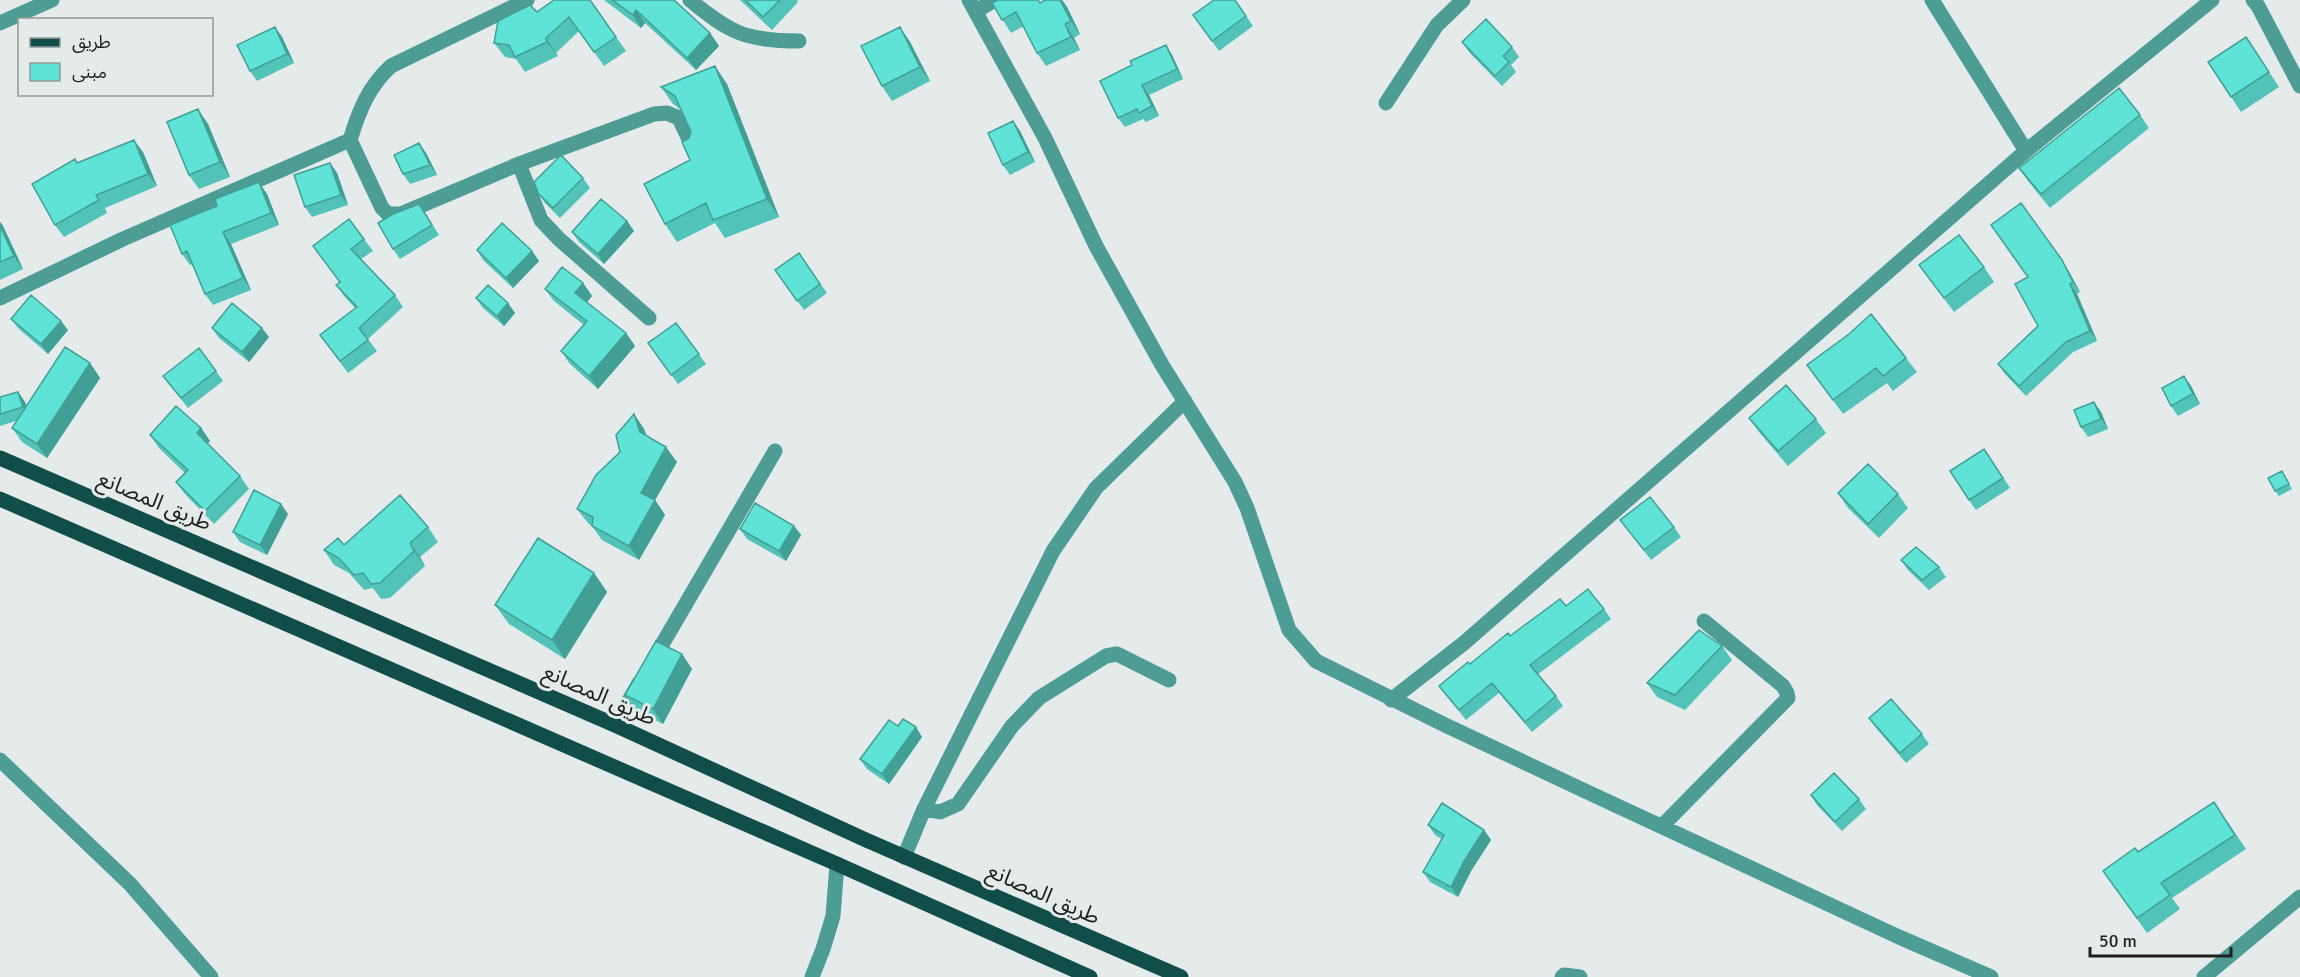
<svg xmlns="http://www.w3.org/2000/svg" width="2300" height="977" font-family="Signika,'Noto Sans Arabic',sans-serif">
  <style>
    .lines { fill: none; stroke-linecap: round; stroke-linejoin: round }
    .minor { stroke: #4d9d95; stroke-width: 15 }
    .primary { stroke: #124e49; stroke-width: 15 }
    .wall { fill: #51c3b8 }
    .shaded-wall { fill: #429f96 }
    .building { fill: #5ee3d6; stroke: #429f96; stroke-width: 1.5 }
    .labels { text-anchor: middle; stroke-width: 6; stroke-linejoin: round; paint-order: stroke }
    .street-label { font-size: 22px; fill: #1e2120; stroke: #e4ebea }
  </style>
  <rect width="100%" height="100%" fill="#e4ebea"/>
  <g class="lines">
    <path class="minor" d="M527 0 391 66C368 87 359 111 350 140L382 208 388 214H401L519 164 654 114 667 113 679 118 694 150
      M690 0C730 33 746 41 799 41
      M969 0 1045 138 1096 246 1162 365 1235 482 1247 508 1289 630 1316 661 1445 725 1583 790 1899 937 1991 977
      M1932 0 2026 151
      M2253 0 2258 6 2300 86
      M976 11 995 0
      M0 23 52 0
      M1386 103 1437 25 1463 0
      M519 164 541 220 559 239 649 318
      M0 298 123 239 350 140
      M653 660 775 451
      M1391 700 1464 643 2026 151 2212 0
      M615 725 639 683
      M0 760 130 884 211 977
      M924 809 940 812 958 804 1012 726 1039 698 1106 656 1117 654 1169 680
      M1662 826 1788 698 1787 693 1783 686 1704 621
      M904 857 924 809 1053 551 1096 488 1185 401
      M812 977 823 949 833 916 837 864
      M1562 977 1564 975 1580 977
      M2204 977 2300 897"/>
    <path class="primary" d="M0 458 615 725 866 840 1181 977
      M0 499 837 864 1090 977"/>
  </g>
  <path class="wall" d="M590 0 626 51 604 66 579 31 556 53 558 56 525 72 516 59 505 57 494 43 537 12Z
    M604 0H674L710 33 719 46 696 70 645 23 641 28Z
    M740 0H797L798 2 772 30Z
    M1045 0H1062L1067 7 1080 34 1074 38 1080 50 1046 66 1037 53 1024 26 1011 33 992 3 1041 2Z
    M1235 0 1253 26 1219 51 1193 15Z
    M275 27 282 37 294 63 257 81 250 71Z
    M900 27 910 42 930 81 892 101 882 86Z
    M2246 37 2279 87 2241 112 2208 62Z
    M1462 42 1512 47 1519 57 1511 65 1516 72 1502 86 1469 52Z
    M1166 45 1172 55 1183 79 1149 95 1159 116 1146 122 1143 119 1125 127 1118 118 1132 65Z
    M727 84 779 217 725 238 715 223 677 242 665 224 690 160 689 138 691 132 681 110 673 104 661 87Z
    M2140 115 2149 128 2050 208 2028 181 2019 168Z
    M1013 121 1020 131 1035 162 1010 175 1003 165Z
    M208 124 230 177 199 189 189 175Z
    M419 143 426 153 437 175 410 184 403 174Z
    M143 152 157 186 105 208 107 213 64 237 55 225 78 163Z
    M330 163 337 173 348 205 312 217 305 207Z
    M583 178 590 188 560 218 545 203 538 193Z
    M267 194 279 225 231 244 251 290 213 305 205 294 193 264 190 265 182 254Z
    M426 214 439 235 400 259 393 249Z
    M349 219 373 251 361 259 395 295 403 307 368 339 377 351 348 373 320 335 355 308 345 297 336 285 339 282Z
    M627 221 634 231 604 264 579 242 572 232Z
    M0 222 3 226 23 269 0 280Z
    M477 250 532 251 539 261 513 288 483 260Z
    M799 253 827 293 804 310 775 270Z
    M1919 265 1984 267 1994 282 1954 312Z
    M2068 270 2080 292 2077 294 2097 341 2073 352 2026 396 2005 374 1998 364 2038 326Z
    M583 283 592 296 587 302 626 333 635 346 598 389 570 364 561 351 584 325 554 301 545 289Z
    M476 298 508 303 515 313 504 326 483 308Z
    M11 319 68 330 48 354 18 328Z
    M676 323 706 364 678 384 648 343Z
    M212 328 269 337 249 362 219 338Z
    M1906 358 1917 372 1893 391 1887 383 1843 414 1807 365Z
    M90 363 100 378 47 458 22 442 12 428 16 421 0 426V397L18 392 25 402 26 406Z
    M216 371 223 381 188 408 163 376Z
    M2184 376 2191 386 2200 404 2178 416 2171 406Z
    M2094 402 2101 412 2108 429 2088 437 2081 427Z
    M634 414 644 429 647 436 677 462 655 500 665 515 639 560 602 540 592 526 588 523 577 509 620 452Z
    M1749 418 1816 419 1826 433 1788 466 1759 432Z
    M201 428 210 441 207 444 240 476 249 489 214 524 185 494 176 482 185 473 159 448 150 435Z
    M1991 459 2010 488 1976 510 1969 500Z
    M2285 476 2292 489 2279 496 2275 491Z
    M1838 493 1898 494 1908 508 1879 538 1848 508Z
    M288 514 267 555 240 542 233 532Z
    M1620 520 1674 527 1681 537 1651 560Z
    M794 526 801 535 786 561 747 539 740 529Z
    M428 527 438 542 420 557 425 566 390 598 381 599 373 588 364 590 349 573 334 565 324 550 344 545Z
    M1901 560 1939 567 1946 577 1929 590 1908 570Z
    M594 573 607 592 565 659 509 624 495 605Z
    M1566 606 1604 609 1611 619 1537 675 1556 696 1563 706 1532 732 1499 693 1466 720 1439 686 1470 664Z
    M1722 646 1732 660 1685 710 1657 697 1647 683Z
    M682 654 692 669 663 724 635 710 625 695Z
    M1869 718 1922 734 1929 744 1906 763 1876 728Z
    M898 726 922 737 889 784 867 769 860 759Z
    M1811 795 1859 799 1866 809 1842 831 1817 805Z
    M2214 802 2246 849 2172 898 2180 909 2147 933 2103 871 2138 852Z
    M1428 825 1484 830 1491 840 1471 871 1458 897 1430 882 1423 872 1442 839 1435 835Z"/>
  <path class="shaded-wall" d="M1060 0H1062L1067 7 1080 34 1071 21Z
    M636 10 645 23 641 28 633 15Z
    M1065 24 1074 38 1080 50 1071 37Z
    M275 27 282 37 294 63 287 54Z
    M900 27 910 42 930 81 920 67Z
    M710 33 719 46 696 70 687 58Z
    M546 38 558 56 547 42Z
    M1166 45 1172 55 1183 79 1177 69Z
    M715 66 727 84 779 217 767 199Z
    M1142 85 1149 95 1159 116 1152 106Z
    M198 109 208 124 230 177 220 162Z
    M1013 121 1020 131 1035 162 1028 152Z
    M134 140 143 152 157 186 148 174Z
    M419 143 426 153 437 175 430 165Z
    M330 163 337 173 348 205 341 195Z
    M259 182 267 194 279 225 271 213Z
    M627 221 634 231 604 264 598 254Z
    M0 222 3 226 23 269 14 256 0 226Z
    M223 232 231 244 251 290 243 278Z
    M532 251 539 261 513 288 506 278Z
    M2062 260 2068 270 2080 292 2073 282Z
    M583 283 592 296 584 306 575 293Z
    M2070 284 2077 294 2097 341 2090 331Z
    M508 303 515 313 504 326 497 316Z
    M61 321 68 330 48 354 41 344Z
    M262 328 269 337 249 362 242 352Z
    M626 333 635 346 598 389 589 376Z
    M90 363 100 378 47 458 37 444Z
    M2184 376 2191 386 2200 404 2193 394Z
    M18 392 25 402 30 417 23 407Z
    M2094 402 2101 412 2108 429 2101 419Z
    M634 414 644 429 650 447 640 432Z
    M201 428 210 441 205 446 197 433Z
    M666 447 677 462 655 500 665 515 639 560 629 546 641 493Z
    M281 504 288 514 267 555 260 545Z
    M794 526 801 535 786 561 779 551Z
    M410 543 420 557 425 566 414 551Z
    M594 573 607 592 565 659 552 640Z
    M682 654 692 669 663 724 653 709Z
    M916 727 922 737 889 784 882 774Z
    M1484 830 1491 840 1471 871 1458 897 1451 887 1464 861Z"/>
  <path class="building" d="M554 0H590L616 37 594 52 569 17 546 38 547 42 515 57 509 45 494 43 498 21 530 5 537 12Z
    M612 0H674L710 33 687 58 636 10 633 15Z
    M745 0H780L763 17Z
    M998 0H1038L1040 3 1045 0H1060L1071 21 1065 24 1071 37 1037 53 1016 12 1002 20 992 3Z
    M1214 0H1235L1246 16 1212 41 1193 15Z
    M1486 19 1512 47 1503 56 1509 62 1495 76 1462 42Z
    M275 27 287 54 250 71 237 45Z
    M900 27 920 67 882 86 861 46Z
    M2246 37 2269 72 2231 97 2208 62Z
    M1166 45 1177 69 1142 85 1152 106 1139 113 1137 109 1118 118 1100 81 1132 65 1130 61Z
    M715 66 767 199 713 220 706 203 665 224 644 184 690 160 682 142 689 138 691 132 675 96 661 87Z
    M2119 88 2140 115 2041 194 2019 168Z
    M198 109 220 162 189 175 167 122Z
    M1013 121 1028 152 1003 165 988 133Z
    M134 140 148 174 96 195 99 200 55 225 32 184 75 159 77 163Z
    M419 143 430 165 403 174 394 155Z
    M561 155 583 178 553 208 538 193 534 182Z
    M330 163 341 195 305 207 294 175Z
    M259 182 271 213 223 232 243 278 205 294 187 251 182 254 170 225 217 206 215 199Z
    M601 199 627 221 598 254 572 232Z
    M2021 203 2062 260 2073 282 2070 284 2090 331 2066 342 2019 386 1998 364 2038 326 2015 284 2028 277 1991 225Z
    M419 204 432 225 393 249 378 223 393 214Z
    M349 219 364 239 351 249 395 295 359 328 368 340 340 361 320 335 357 307 336 285 340 282 313 246Z
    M502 223 532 251 506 278 477 250Z
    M0 226 14 256 0 262Z
    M1959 235 1984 267 1944 298 1919 265Z
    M799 253 820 284 797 301 775 270Z
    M562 267 583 283 575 293 626 333 589 376 561 351 587 321 545 289Z
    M488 285 508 303 497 316 476 298Z
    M31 295 61 321 41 344 11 319Z
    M232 303 262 328 242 352 212 328Z
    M1871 314 1906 358 1883 376 1876 368 1833 400 1807 365 1849 334Z
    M676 323 699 354 671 375 648 343Z
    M65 347 90 363 37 444 12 428Z
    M199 348 216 371 181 398 163 376Z
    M2184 376 2193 394 2171 406 2162 388Z
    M1786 385 1816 419 1778 451 1749 418Z
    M18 392 23 407 0 414V397Z
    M2094 402 2101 419 2081 427 2074 410Z
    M176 406 201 428 197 433 240 476 205 511 176 482 188 470 150 435Z
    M634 414 640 432 666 447 641 493 655 500 629 546 592 526 593 517 577 509 596 475 620 452 616 435Z
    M1984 449 2003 478 1969 500 1950 471Z
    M1868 464 1898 494 1868 524 1838 493Z
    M2282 471 2289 484 2275 491 2268 478Z
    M254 490 281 504 260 545 233 532Z
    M400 495 428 527 410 543 414 551 380 583 371 584 363 573 354 575 339 558 324 550 338 538 344 545Z
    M1650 497 1674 527 1644 550 1620 520Z
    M755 503 794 526 779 551 740 529Z
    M538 538 594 573 552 640 495 605Z
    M1916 547 1939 567 1922 580 1901 560Z
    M1588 589 1604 609 1530 665 1556 696 1525 722 1492 683 1459 710 1439 686 1468 662 1470 664 1508 633 1510 636 1560 599 1566 606Z
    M1699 630 1722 646 1675 695 1647 683Z
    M656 641 682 654 653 709 625 695Z
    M1891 699 1922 734 1900 753 1869 718Z
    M903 719 916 727 882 774 860 759 889 720 898 726Z
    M1834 773 1859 799 1835 822 1811 795Z
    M2214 802 2235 835 2161 883 2170 895 2137 918 2103 871 2135 848 2138 852Z
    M1442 803 1484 830 1464 861 1451 887 1423 872 1444 835 1428 825Z"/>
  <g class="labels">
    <g class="street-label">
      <text transform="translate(155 500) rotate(23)" y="8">طريق المصانع</text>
      <text transform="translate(600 694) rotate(24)" y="8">طريق المصانع</text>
      <text transform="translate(1044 893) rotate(24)" y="8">طريق المصانع</text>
    </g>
  </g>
  <rect x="18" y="18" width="195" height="78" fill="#e4ebea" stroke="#959a99" stroke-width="1.5"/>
  <rect x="30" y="38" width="30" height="9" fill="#124e49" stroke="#959a99" stroke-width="1.5"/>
  <text x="72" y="48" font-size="18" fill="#1e2120">طريق</text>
  <rect x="30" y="63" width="30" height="18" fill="#5ee3d6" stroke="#959a99" stroke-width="1.5"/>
  <text x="72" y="78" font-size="18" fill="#1e2120">مبنى</text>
  <path d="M2090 947v9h141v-9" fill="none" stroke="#1e2120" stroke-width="3"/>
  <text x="2099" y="947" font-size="18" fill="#1e2120" stroke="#e4ebea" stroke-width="4.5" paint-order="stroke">50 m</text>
</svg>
